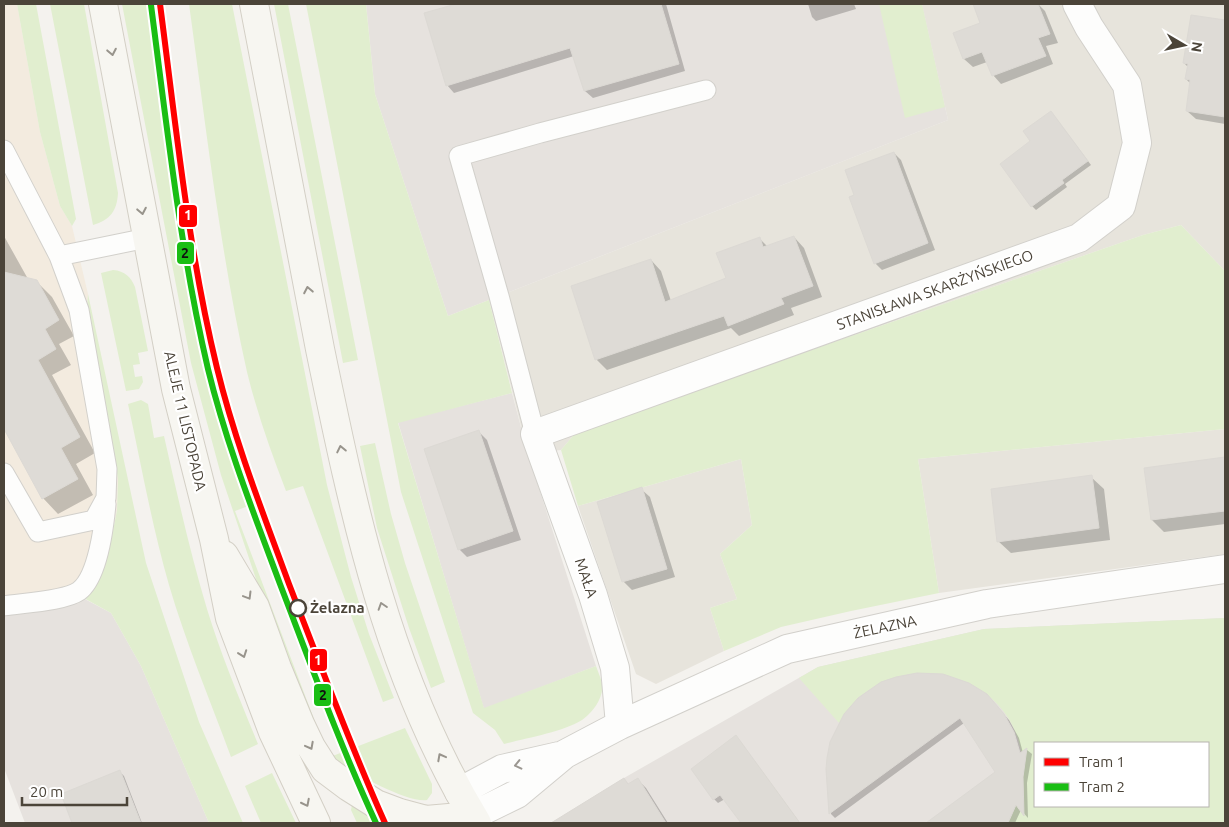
<svg xmlns="http://www.w3.org/2000/svg" width="1229" height="827" font-family="Ubuntu,sans-serif">
  <style>
    .residential { fill: #e7e4dc }
    .commercial { fill: #f3ebdf }
    .industrial { fill: #e6e2de; fill-rule: evenodd }
    .green { fill: #e1eecf; fill-rule: evenodd }
    .shadow { fill: #0003 }
    .building { fill: #dedbd6; stroke: #dcd9d4 }
    .lines { fill: none; stroke-linecap: round; stroke-linejoin: round }
    .service-casing { stroke: #d2d0cb; stroke-width: 21 }
    .minor-casing { stroke: #d2d0cb; stroke-width: 30 }
    .secondary-casing { stroke: #d3cfc5; stroke-width: 30 }
    .service { stroke: #fdfdfc; stroke-width: 19 }
    .minor { stroke: #fdfdfc; stroke-width: 28 }
    .secondary { stroke: #f7f6f1; stroke-width: 28 }
    .tram-1-casing { stroke: #fff; stroke-width: 10 }
    .tram-2-casing { stroke: #fff; stroke-width: 10 }
    .tram-1 { stroke: #f00; stroke-width: 6 }
    .tram-2 { stroke: #1abe14; stroke-width: 6 }
    .oneway { stroke: #98948c }
    .oneway2 { stroke: #9b9791 }
    .stop-dot { fill: #fff; stroke: #4b4439; stroke-width: 2.5 }
    .labels { text-anchor: middle; stroke-width: 4.5; stroke-linejoin: round; paint-order: stroke }
    .street-label { font-size: 15px; fill: #4b4439; stroke: #fff }
    .stop-label { font-size: 15px; font-weight: bold; fill: #4b4439; stroke: #fff; text-anchor: start }
    .line-badge { stroke: #fff; stroke-width: 2 }
    .badge-label { font-size: 14px; text-anchor: middle; font-weight: bold; fill: #fff }
    .pale-badge-label { font-size: 14px; text-anchor: middle; font-weight: bold; fill: #111 }
  </style>
  <rect width="100%" height="100%" fill="#f4f2ee"/>
  <path class="residential" d="M922 4H1225V271L1181 225 1143 235 577 431 561 450 528 454 489 300 948 120Z
    M1225 429V554L939 593 918 459Z
    M741 459 752 525 720 554 737 599 710 608 724 651 656 684 636 674 578 506Z"/>
  <path class="commercial" d="M4 4H17L40 132 60 206 72 226 88 294 87 307 118 479 117 510 112 536 103 558 79 596 4 616Z"/>
  <path class="industrial" d="M366 4H922L948 120 448 316 375 94Z
    M512 393 528 454 596 666 484 709 398 422Z
    M79 596 111 613 141 666 209 823H25L4 768V616Z
    M1225 618V823H551L624 778 818 667 984 629ZM1035 743H1208V806H1035Z"/>
  <path class="green" d="M17 4H36L76 219 72 226 60 206 40 132Z
    M50 4H84L118 193C117 211 110 220 93 225Z
    M122 4H154L186 246 210 363 240 473 251 505 235 511 317 727 312 729 258 585 221 475 191 363Z
    M189 4H232L327 485 351 577 369 634 394 698 383 702 303 486 286 491C271 452 257 413 247 372 220 251 206 127 189 4Z
    M274 4H288L358 360 343 363Z
    M306 4H366L375 94 448 316 489 300 512 393 398 423 484 708 596 666C598 672 601 678 602 684 604 698 592 713 582 720 563 732 526 738 504 744L495 730 473 713 401 492Z
    M879 4H922L945 107 905 118Z
    M1181 225 1225 271V429L918 459 939 593 851 611 781 627 724 651 710 608 737 599 720 554 752 525 741 459 578 506 561 450 577 431 1143 235Z
    M113 270C125 271 131 277 135 287L148 351 138 353 140 364 133 365 135 377 142 376 143 382 139 389 126 391 101 273Z
    M88 294 146 563 199 722 243 823H209L141 666 111 613 80 596 103 558 112 536 117 510 118 479 87 307Z
    M141 400 148 404 154 438 164 436C177 494 190 552 207 609 221 655 240 700 258 744L231 757C210 700 186 643 169 585 152 526 141 464 128 404Z
    M375 443 391 514 405 563 445 682 431 688 409 628 377 528 360 446Z
    M1225 618V823H1007C1016 809 1019 796 1020 780 1021 774 1022 767 1022 761 1017 684 926 649 866 692 855 700 847 712 839 723L799 678 818 667 984 629ZM1035 743H1208V806H1035Z
    M405 728 432 784V793L427 800C405 803 349 770 330 757Z
    M272 773 296 823H261L245 786Z
    M352 805 377 816 381 823H357L351 810Z"/>
  <path class="shadow" d="M460 4H666L685 71 593 98 585 91 574 56 454 93 447 85 426 14Z
    M808 4H854L856 9 816 21 812 17Z
    M978 4H1015L1017 10 1034 4H1038L1045 11 1058 43 1046 46 1053 64 1001 84 993 75 987 62 973 67 964 59 955 34 981 24 974 5Z
    M1192 16 1225 22V124L1196 119 1187 111 1191 84 1186 79 1188 67 1184 63Z
    M1055 117 1091 165 1065 184 1067 187 1036 210 1032 206Z
    M894 153 901 160 935 250 882 270 875 263 855 196Z
    M4 236 28 279 36 281 52 297 74 336 59 344 71 365 52 375 95 453 76 464 93 495 58 514 43 498 4 427Z
    M794 237 804 248 822 297 791 308 794 315 739 336 731 328 607 370 596 359 651 260 661 271 671 301 727 279 759 238 768 247Z
    M479 432 487 440 521 540 467 557 459 549Z
    M1225 458V524L1164 532 1152 520 1145 469Z
    M1091 477 1104 489 1110 540 1011 553 998 541Z
    M641 489 650 497 675 577 632 590 623 581Z
    M991 701 1009 720 1019 738 1023 753 1027 750 1032 754 1027 783 1028 818 1021 810 1015 823H928L997 772 964 723 835 818 831 814 828 769Z
    M740 741 800 823H742L725 799 718 803 714 799Z
    M120 772 124 776 142 823H73L62 795Z
    M624 779 629 785 638 780 646 788 668 823H553Z"/>
  <path class="building" d="M456 4H661L679 64 584 91 570 48 446 86 424 13Z
    M973 4H1038L1050 34 1038 38 1046 56 992 76 982 52 963 59 953 33 980 23Z
    M1191 15 1225 20V117L1186 111 1190 80 1185 79 1188 64 1183 63Z
    M1051 111 1088 161 1062 180 1064 183 1031 207 1000 164 1030 141 1023 131Z
    M894 152 928 243 874 264 849 197 854 195 845 170Z
    M794 236 813 286 781 298 784 304 728 326 724 316 595 360 571 286 651 259 665 302 726 278 716 253 760 237 763 247Z
    M4 272 37 280 59 320 45 329 56 349 38 360 80 437 61 448 78 479 42 499 4 429Z
    M479 430 513 531 458 550 424 449Z
    M1225 457V511L1151 520 1144 468Z
    M1092 475 1099 528 997 542 991 489Z
    M642 487 667 569 622 582 597 502Z
    M917 673 943 674 969 683 987 694 1004 714 1014 732 1020 753 1027 748 1023 777 1024 816 1016 805 1008 823H926L995 772 960 718 829 814 826 769 827 758 830 742 844 714 858 698 881 682 896 677Z
    M736 735 800 823H741L720 795 713 800 691 769Z
    M120 770 141 823H72L61 794Z
    M624 778 628 784 638 778 666 823H551Z"/>
  <g class="lines">
    <defs>
      <path id="service" d="M4 150 59 256 79 310 107 469 106 498 94 520 38 532 4 473
        M59 256 147 238
        M535 434 499 296 459 156 540 133 706 90
        M4 606C22 603 65 601 79 591 98 577 104 526 106 504"/>
      <path id="minor" d="M620 725 615 668 593 595 535 434 1079 238 1121 206 1137 143 1127 85 1089 27 1077 4
        M459 792 502 769 559 756
        M472 816 517 794 565 754 620 725 787 649 987 604 1225 569"/>
      <path id="secondary" d="M103 4 176 389 214 539 230 618 273 732 316 823
        M254 4C275 119 297 234 320 349 354 514 388 677 477 823
        M224 555 255 607 277 668 300 724 311 747 325 769 349 787 376 804 400 813 426 820 472 816"/>
    </defs>
    <use href="#service" class="service-casing"/>
    <use href="#minor" class="minor-casing"/>
    <use href="#secondary" class="secondary-casing"/>
    <use href="#service" class="service"/>
    <use href="#minor" class="minor"/>
    <use href="#secondary" class="secondary"/>
    <defs>
      <path id="tram-1" d="M160 4C176 126 188 249 217 368 235 442 263 513 289 584 320 664 350 745 385 823"/>
      <path id="tram-2" d="M151 5C167 127 180 249 208 369 226 443 254 514 280 584 311 665 340 745 376 823"/>
    </defs>
    <use href="#tram-1" class="tram-1-casing"/>
    <use href="#tram-2" class="tram-2-casing"/>
    <use href="#tram-1" class="tram-1"/>
    <use href="#tram-2" class="tram-2"/>
  </g>
  <defs><path id="oneway-chevron" d="M-2-3.5L2.5 0L-2 3.5" fill="none" stroke-width="1.6" stroke-linecap="round" stroke-linejoin="round" transform="scale(1.25)"/></defs>
  <g class="oneway">
    <use href="#oneway-chevron" transform="translate(112 52) rotate(79)"/>
    <use href="#oneway-chevron" transform="translate(142 211) rotate(79)"/>
    <use href="#oneway-chevron" transform="translate(308 290) rotate(-101)"/>
    <use href="#oneway-chevron" transform="translate(341 449) rotate(-102)"/>
    <use href="#oneway-chevron" transform="translate(248 596) rotate(59)"/>
    <use href="#oneway-chevron" transform="translate(382 606) rotate(-108)"/>
    <use href="#oneway-chevron" transform="translate(243 654) rotate(70)"/>
    <use href="#oneway-chevron" transform="translate(310 746) rotate(62)"/>
    <use href="#oneway-chevron" transform="translate(441 757) rotate(-118)"/>
    <use href="#oneway-chevron" transform="translate(306 803) rotate(63)"/>
  </g>
  <use class="oneway2" href="#oneway-chevron" transform="translate(518 765) rotate(167)"/>
  <circle class="stop-dot" cx="298" cy="608" r="8"/>
  <g class="labels">
    <g class="street-label">
      <text transform="translate(935 290) rotate(-20)" y="5">STANISŁAWA SKARŻYŃSKIEGO</text>
      <text transform="translate(185 421) rotate(77)" y="5">ALEJE 11 LISTOPADA</text>
      <text transform="translate(586 578) rotate(71)" y="5">MAŁA</text>
      <text transform="translate(885 627) rotate(-12)" y="5">ŻELAZNA</text>
    </g>
    <g class="stop-label">
      <text x="310" y="613">Żelazna</text>
    </g>
  </g>
  <g class="line-badge">
    <rect x="178" y="204" width="20" height="24" rx="5" fill="#f00"/>
    <rect x="176" y="241" width="19" height="24" rx="5" fill="#1abe14"/>
    <rect x="309" y="648" width="19" height="24" rx="5" fill="#f00"/>
    <rect x="313" y="683" width="19" height="24" rx="5" fill="#1abe14"/>
  </g>
  <g class="badge-label">
    <text x="188" y="220">1</text>
    <text x="318" y="665">1</text>
  </g>
  <g class="pale-badge-label">
    <text x="185" y="258">2</text>
    <text x="323" y="700">2</text>
  </g>
  <rect width="1229" height="827" fill="none" stroke="#4b4439" stroke-width="10"/>
  <rect x="1034" y="742" width="175" height="65" fill="#ffffff" stroke="#b7b4b0"/>
  <rect x="1044" y="758" width="25" height="8" fill="#ff0000" stroke="#b7b4b0"/>
  <text x="1079" y="767" font-size="15" fill="#4b4439">Tram 1</text>
  <rect x="1044" y="783" width="25" height="8" fill="#1abe14" stroke="#b7b4b0"/>
  <text x="1079" y="792" font-size="15" fill="#4b4439">Tram 2</text>
  <g transform="translate(1184 45) rotate(99)" stroke="#ffffff" stroke-width="4" paint-order="stroke">
  <path d="M0-4L9 19L0 12L-9 19Z" fill="#4b4439"/>
  <text y="-8" font-size="14" font-weight="bold" text-anchor="middle" fill="#4b4439">N</text>
  </g>
  <path d="M22 797v8h105v-8" fill="none" stroke="#4b4439" stroke-width="2.5"/>
  <text x="30" y="797" font-size="15" fill="#4b4439" stroke="#ffffff" stroke-width="4" paint-order="stroke">20 m</text>
</svg>
